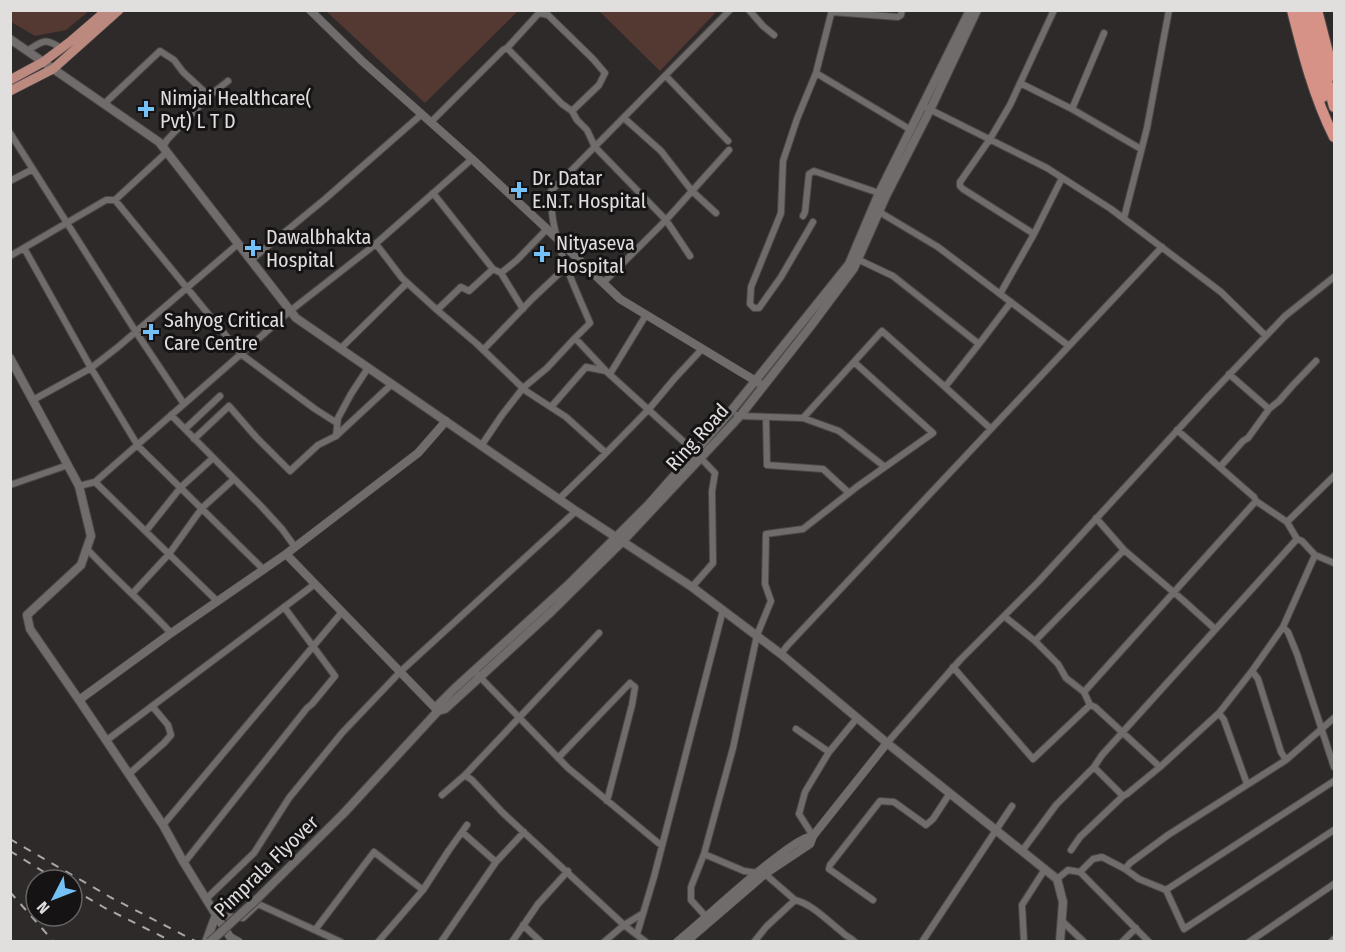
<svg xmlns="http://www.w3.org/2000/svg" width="1345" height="952" font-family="'Fira Sans Condensed',sans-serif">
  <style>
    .green { fill: #543832 }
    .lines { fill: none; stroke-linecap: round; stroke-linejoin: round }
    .minor-casing { stroke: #4b4847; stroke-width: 8 }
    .tertiary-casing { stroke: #4b4847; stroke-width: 9 }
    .secondary-casing { stroke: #4b4847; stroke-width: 10 }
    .primary-casing { stroke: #4b4847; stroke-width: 10 }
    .trunk-casing { stroke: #4b4847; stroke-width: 12 }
    .minor { stroke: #706c6b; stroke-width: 6 }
    .tertiary { stroke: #706c6b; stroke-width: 8 }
    .secondary { stroke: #706c6b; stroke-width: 8 }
    .primary { stroke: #bc897f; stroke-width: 9 }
    .trunk { stroke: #d69286; stroke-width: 10 }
    .rail { stroke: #aaa6a6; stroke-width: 2; stroke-dasharray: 8 8; stroke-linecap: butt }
    .secondary-bridge-casing { stroke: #4b4847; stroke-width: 10; stroke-linecap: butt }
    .secondary-bridge { stroke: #706c6b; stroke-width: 8 }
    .poi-dot { fill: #75c0f6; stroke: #151313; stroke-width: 2 }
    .labels { text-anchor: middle; stroke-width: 6; stroke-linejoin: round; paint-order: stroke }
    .poi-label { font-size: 20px; fill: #e1dede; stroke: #151313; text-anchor: start }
    .street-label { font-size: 20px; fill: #e1dede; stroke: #151313 }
  </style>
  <rect width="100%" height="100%" fill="#2e2a29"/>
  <path class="green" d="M11 10H89V11L66 30 35 36 11 22Z
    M326 11H518L425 103Z
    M599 11H717L660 71Z"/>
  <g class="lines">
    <defs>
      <path id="minor" d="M749 10 763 26 774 35
        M832 12 898 17 901 15 902 10
        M507 48 562 104 572 111 577 120 587 130 595 147 666 220 690 256
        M27 51C43 41 45 37 62 49
        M816 73 911 130
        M666 76 728 141
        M1020 83 1072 109 1141 149
        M104 104 160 51 174 60 183 72 209 96
        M927 108 1047 168 1111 209 1221 292 1266 336
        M1072 109 1104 33
        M624 118 661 151 692 191 716 213
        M431 122 503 50 507 48 539 13 548 15 593 59 605 73 599 85 572 111
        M10 133 136 332 184 404
        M163 147 167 140 209 96 228 81
        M10 181 33 169
        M433 193 493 269
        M115 200 167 152
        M876 210 938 247 1069 346
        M803 216 805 212 809 174 814 171 879 193
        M1124 218 1147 128 1169 10
        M813 222 781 277 759 308H754L750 304 751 287 781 213 783 161 797 119 816 73 832 10
        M1034 234 1062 178
        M376 244 402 278 437 310 477 344 526 391 566 417 606 453 559 499
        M24 248 91 368 138 446 264 570
        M10 256 106 200H115L241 354 315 409 337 423
        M855 258 893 276 979 344
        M251 260 325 199 422 114
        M501 273 523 309
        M603 283 666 220 729 150
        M1000 294 1034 234 963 189 960 186V182L990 139 1010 105 1054 10
        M437 310 461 287 469 291 493 269 501 273 517 260 547 229
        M575 338 590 323C573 283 549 236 551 191L730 10
        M340 349 407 283
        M483 350 533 298 567 266
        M610 374 646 315
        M1229 374 1269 409
        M945 387 991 429
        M33 400 91 368 118 347 238 244
        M551 407 586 367 606 371
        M171 415 260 505 282 529 295 547
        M737 415 740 416 803 418 882 331 945 387 979 344 1011 302
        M766 417 767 465 823 469 849 493
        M803 418 839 431 885 467
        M185 429 220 396
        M1177 430 1254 497 1256 501 1287 522 1297 539 1302 541 1315 555 1334 563
        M336 436 338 418 351 394 368 368
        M194 439 229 406 256 437 290 471 318 445 336 436 392 384
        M481 446 502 415 523 388 547 368 575 338 607 372 695 452 715 473 712 491 713 563 692 587
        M606 453 649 409 675 378 702 349
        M1220 467 1243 441 1248 438 1269 409 1279 401 1293 385 1316 361
        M95 482 217 601
        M10 485 68 465
        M79 486 95 482 290 311 372 247 472 159
        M1096 518 1124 550 1184 601 1215 629
        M1287 522 1334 476
        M146 531 181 487 213 458
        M87 549C114 578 144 604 171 633
        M132 594 169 554 202 508 234 479
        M1004 616 1035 641 1058 664 1066 678 1084 692 1090 705 1095 707 1160 767
        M1283 627 1288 632 1297 654 1334 767
        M1035 641 1124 550
        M781 654 787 646 1162 247
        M953 667 1033 759 1090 705
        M1252 671 1258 679 1281 752 1286 760
        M478 675 568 768 662 846
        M1084 692 1256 501
        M1219 713 1224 720 1247 784
        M796 729 829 752
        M107 740 315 584
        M887 743 960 660 1038 582 1208 397 1285 316 1334 277
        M558 758 630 683 635 687 632 705 607 801
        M1094 767 1123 796
        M129 774 164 743 171 735 168 725 152 706
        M465 775 472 780 503 813 624 925 646 942
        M442 795 465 775 599 633
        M163 825 342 612
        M462 832 496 862
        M813 836 799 814 805 792 829 752 857 718
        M1071 850 1080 837 1123 796 1127 794 1160 767 1219 713 1252 671 1283 627 1315 555
        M1022 851 1056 805 1094 767 1102 755 1297 539
        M704 854 744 871 765 874 795 900C812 904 828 921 842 932 846 937 851 937 855 942
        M184 863 307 708 312 704 335 676 284 607
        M1125 869 1130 863 1168 835 1286 760 1334 718
        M1080 872 1149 942
        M1057 879 1068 870 1080 872 1093 859 1102 857 1125 869 1139 879 1166 890 1184 929 1334 830
        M1166 890 1334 781
        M206 899 254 853 289 798 342 733 400 672 576 511
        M873 900 829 869 830 865 880 801 894 802 926 825 933 819 950 793
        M216 915 243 918 258 904 341 942
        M709 920 691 900V887L704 854 733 748 757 635 771 601 765 584 766 534 803 529 858 486 933 433 854 362
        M1062 921 1084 942
        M523 925 541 942
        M315 930 374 852 423 890
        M637 934 654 877 723 610
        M378 942 423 890 449 850 467 825
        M441 942 496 862 524 832
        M512 942 538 904 568 871
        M604 942 624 925 642 914
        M754 942 766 927 795 900
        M922 942 1012 806
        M1024 942 1022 905 1045 869
        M1122 942 1136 928
        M1249 942 1334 884
        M1331 942 1334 939"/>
      <path id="tertiary" d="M310 10 362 61 472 159 547 229 620 299 759 383
        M286 554 438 711
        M79 700 167 636 286 554 418 453 446 421
        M216 915 230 937 239 942
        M677 942C711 914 742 883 777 857 788 849 800 839 813 836
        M686 942 765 874 810 844 813 836 887 743"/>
      <path id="secondary" d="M10 39 159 142 296 318 576 511 692 587 781 654 887 743 1057 879 1063 902 1060 942
        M10 358 79 486 91 536 81 565 27 615 30 629 79 700 163 825 184 863 216 915 206 942
        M438 711V705L454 689 568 585 649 504 731 411 849 264 879 193 970 10
        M344 813 438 711 445 709 552 611 622 542 740 416 810 327 854 268 886 196 930 110 977 10"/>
      <path id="primary" d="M10 80 43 62 71 41 107 10
        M10 91 53 69 119 10"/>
      <path id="trunk" d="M1292 10C1303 54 1314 97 1334 137
        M1300 10 1323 97
        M1308 10 1334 107
        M1317 10 1334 76"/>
    </defs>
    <use href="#minor" class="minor-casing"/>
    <use href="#tertiary" class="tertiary-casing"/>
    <use href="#secondary" class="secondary-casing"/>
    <use href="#primary" class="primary-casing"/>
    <use href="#trunk" class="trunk-casing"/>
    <use href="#minor" class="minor"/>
    <use href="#tertiary" class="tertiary"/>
    <use href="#secondary" class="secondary"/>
    <use href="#primary" class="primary"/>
    <use href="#trunk" class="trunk"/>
    <path class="rail" d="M10 839 110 897 197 942
      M10 851 57 880
      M72 889 105 908 173 942
      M10 892 54 942"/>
    <defs>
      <path id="secondary-bridge" d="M210 942 257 899 344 813"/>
    </defs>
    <use href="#secondary-bridge" class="secondary-bridge-casing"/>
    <use href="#secondary-bridge" class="secondary-bridge"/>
  </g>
  <g class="poi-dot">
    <path d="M143 100h6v6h6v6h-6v6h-6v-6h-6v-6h6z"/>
    <path d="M516 181h6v6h6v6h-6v6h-6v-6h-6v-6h6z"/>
    <path d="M250 239h6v6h6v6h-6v6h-6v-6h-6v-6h6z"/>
    <path d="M539 245h6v6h6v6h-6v6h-6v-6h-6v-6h6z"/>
    <path d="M148 323h6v6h6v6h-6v6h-6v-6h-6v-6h6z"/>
  </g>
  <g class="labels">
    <g class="poi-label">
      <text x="160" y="105">Nimjai Healthcare(<tspan x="160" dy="23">Pvt) L T D</tspan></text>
      <text x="532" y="185">Dr. Datar<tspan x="532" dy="23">E.N.T. Hospital</tspan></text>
      <text x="266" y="244">Dawalbhakta<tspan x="266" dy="23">Hospital</tspan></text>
      <text x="556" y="250">Nityaseva<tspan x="556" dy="23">Hospital</tspan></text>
      <text x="164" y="327">Sahyog Critical<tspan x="164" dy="23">Care Centre</tspan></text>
    </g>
    <g class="street-label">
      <text transform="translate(697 437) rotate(-48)" y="7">Ring Road</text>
      <text transform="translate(266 866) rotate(-44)" y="7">Pimprala Flyover</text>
    </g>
  </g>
  <rect width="1345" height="952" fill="none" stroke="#e1dede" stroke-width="24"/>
  <g transform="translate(54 898) rotate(228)"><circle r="28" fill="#151313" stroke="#676464" stroke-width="1.5"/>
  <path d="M0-4.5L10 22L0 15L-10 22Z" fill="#75c0f6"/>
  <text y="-9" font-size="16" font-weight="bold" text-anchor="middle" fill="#e1dede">N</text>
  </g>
</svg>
